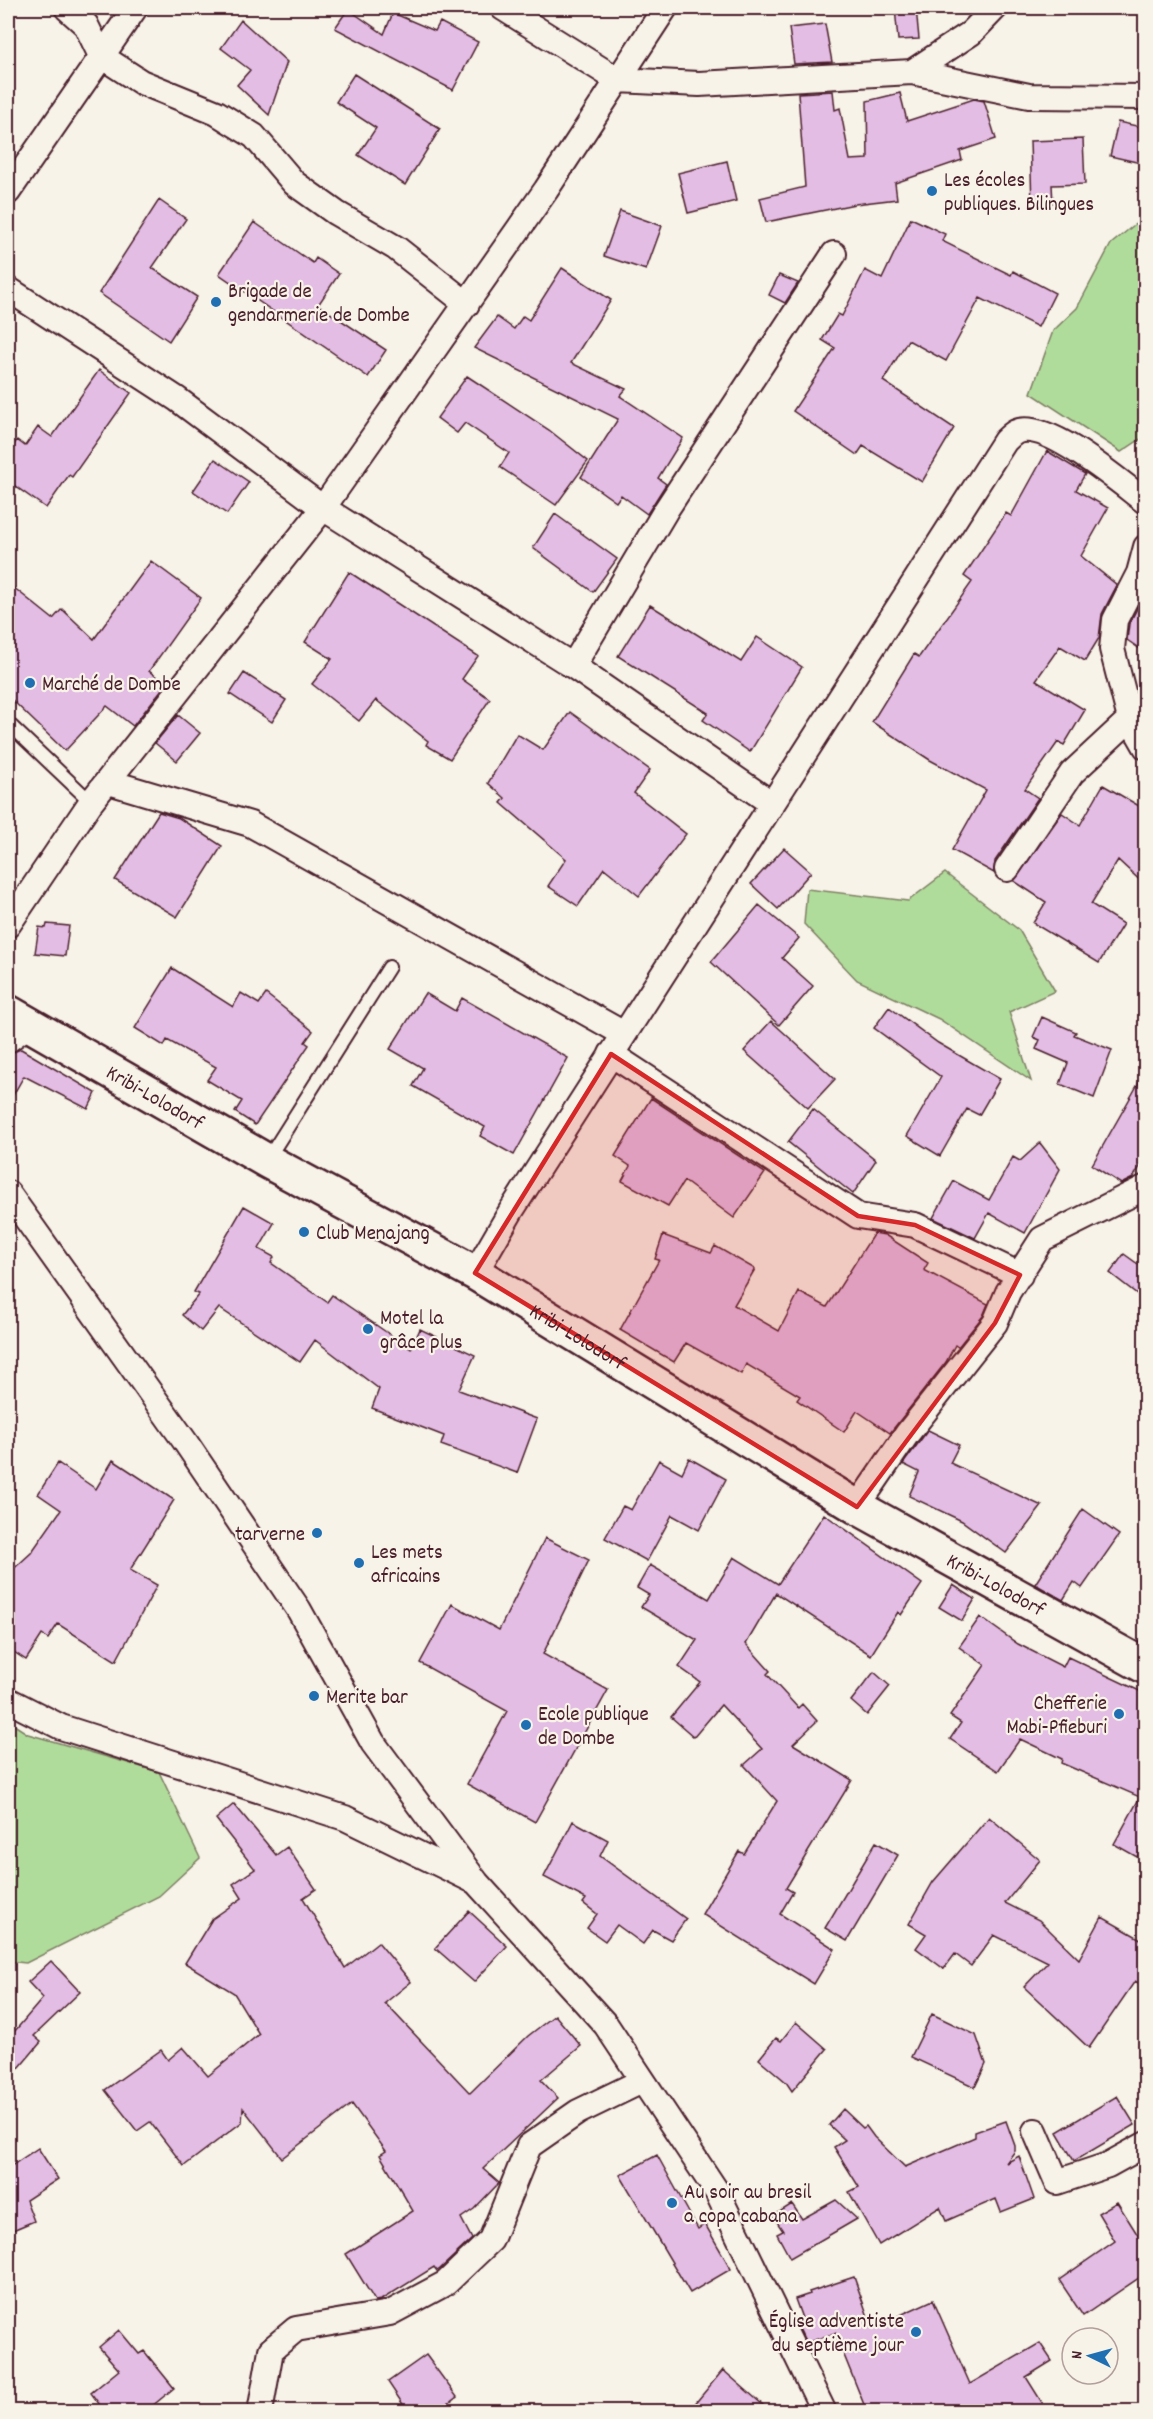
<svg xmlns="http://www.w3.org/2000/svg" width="1153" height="2419" font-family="Dekko,sans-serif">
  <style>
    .green { fill: #b0dc9b; stroke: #7d7e63; stroke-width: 1.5 }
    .building { fill: #e4bde5; stroke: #4a1f2b; stroke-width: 1.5 }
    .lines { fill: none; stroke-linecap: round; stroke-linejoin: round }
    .lane-casing { stroke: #4a1f2b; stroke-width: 16 }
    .street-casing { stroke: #4a1f2b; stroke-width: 28 }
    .primary-casing { stroke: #4a1f2b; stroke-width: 38 }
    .lane { stroke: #f7f3e8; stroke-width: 12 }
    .street { stroke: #f7f3e8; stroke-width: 24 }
    .primary { stroke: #f7f3e8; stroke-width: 33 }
    .marked { fill: #d62828; fill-opacity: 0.2; stroke: #d62828; stroke-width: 4.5; stroke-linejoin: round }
    .poi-dot { fill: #1f6fb2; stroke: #f7f3e8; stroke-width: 2 }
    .labels { text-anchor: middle; stroke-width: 4.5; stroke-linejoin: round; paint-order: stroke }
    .poi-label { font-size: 21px; fill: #4a1f2b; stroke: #f7f3e8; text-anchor: start }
    .street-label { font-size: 21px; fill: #4a1f2b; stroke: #f7f3e8 }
  </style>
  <rect width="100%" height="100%" fill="#f7f3e8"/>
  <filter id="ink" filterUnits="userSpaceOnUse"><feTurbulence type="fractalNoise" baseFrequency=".0167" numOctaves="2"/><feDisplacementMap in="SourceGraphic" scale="12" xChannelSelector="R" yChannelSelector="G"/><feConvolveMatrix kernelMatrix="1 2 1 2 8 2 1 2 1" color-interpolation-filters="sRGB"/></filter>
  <g filter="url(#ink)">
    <path class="green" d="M1145 216V436L1121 452 1031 393 1053 331 1077 308 1111 244Z
      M945 873 1019 930 1055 991 1009 1012 1031 1081 939 1019 857 980 804 924 807 889 908 901Z
      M8 1721 28 1734 159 1772 200 1858 159 1896 26 1963 8 1961Z"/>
    <path class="building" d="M895 8H916L919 39 898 40Z
      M348 9 384 34 393 13 435 31 440 22 478 42 453 90 335 28Z
      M241 20 287 62 269 115 237 85 250 70 221 48Z
      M825 24 832 62 794 64 789 28Z
      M354 74 440 129 405 185 358 155 376 128 336 102Z
      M833 91 835 110 840 108 850 160 868 159 867 101 900 93 907 121 974 99 984 101 996 139 960 151 962 160 895 183 897 199 855 204 766 222 760 198 805 187 798 93Z
      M1118 122 1146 128 1141 163 1110 156Z
      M1083 139 1085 184 1052 185 1053 203 1032 204 1030 141Z
      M727 161 736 201 688 213 678 173Z
      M159 200 186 219 152 268 197 297 169 341 99 293Z
      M620 211 662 226 646 270 604 256Z
      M911 218 945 234 942 241 1011 275 1013 271 1055 293 1038 327 980 298 946 361 908 340 883 381 954 428 922 482 863 446 857 455 793 411 835 348 822 340 838 314 842 316 865 270 882 279Z
      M254 222 313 263 316 258 339 274 318 305 386 350 368 377 219 274Z
      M562 268 611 300 571 363 626 389 620 396 683 438 658 478 666 484 647 514 621 495 616 502 581 477 618 419 474 348 497 317 514 329 523 316 529 320Z
      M779 275 798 283 785 303 769 295Z
      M99 370 131 393 72 477 69 475 46 508 8 481V453L17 440 25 446 38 427 52 437Z
      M467 376 549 430 588 461 556 505 500 467 509 453 465 423 457 433 437 418Z
      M1047 451 1085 474 1076 490 1108 508 1081 556 1117 585 1102 614 1099 638 1085 661 1060 646 1036 680 1085 710 1064 745 1058 742 1025 789 1038 798 995 861 994 873 952 850 986 790 930 760 872 722 914 654 919 657 972 582 964 576 1006 513 1011 516Z
      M215 459 249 482 227 514 193 491Z
      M555 514 617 559 593 592 533 548Z
      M151 561 201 598 149 671 166 684 133 726 107 706 65 751 8 696V583L53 619 62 609 94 639Z
      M349 572 478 656 462 679 490 699 450 759 426 745 428 741 376 700 359 721 312 684 332 659 305 642Z
      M1140 603 1146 607V653L1127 640 1129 624Z
      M650 605 741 662 757 637 802 667 750 752 703 720 708 713 618 656Z
      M244 673 286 700 272 722 230 694Z
      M570 712 650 770 634 793 686 834 639 896 604 868 578 906 548 886 566 859 501 803 505 798 488 783 517 734 543 750Z
      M178 715 200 733 177 761 155 743Z
      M1103 785 1146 810V886L1118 860 1091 904 1123 924 1099 963 1033 923 1046 902 1014 881 1062 813 1080 825Z
      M159 812 179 818 222 846 177 917 115 880Z
      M784 848 811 872 778 909 751 884Z
      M759 905 799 938 782 958 813 986 779 1025 711 962Z
      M47 924 69 926 65 956 35 953 39 927 46 928Z
      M172 968 233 1007 241 993 259 1004 266 994 313 1031 305 1042 309 1045 255 1125 235 1112 242 1101 207 1080 216 1067 167 1040 164 1046 135 1028Z
      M425 993 455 1011 462 998 568 1058 514 1155 480 1136 485 1127 413 1086 423 1068 390 1049Z
      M889 1007 938 1043 1000 1079 979 1115 967 1109 940 1156 907 1136 941 1077 874 1028Z
      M1042 1017 1076 1032 1074 1035 1112 1050 1094 1098 1060 1084 1068 1063 1036 1049 1040 1040 1033 1037Z
      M771 1021 835 1079 808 1108 744 1051Z
      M21 1049 96 1093 88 1109 24 1076 8 1104V1054Z
      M1146 1070V1157L1133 1178 1121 1184 1092 1165Z
      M651 1098 765 1173 734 1218 684 1181 668 1206 622 1181 630 1166 615 1156Z
      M813 1109 876 1160 853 1194 788 1142Z
      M1040 1143 1060 1169 1025 1233 989 1213 975 1238 933 1218 954 1181 989 1200 1013 1157 1020 1161Z
      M244 1206 274 1223 259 1249 274 1257 271 1263 327 1302 332 1295 411 1349 420 1329 475 1355 459 1390 537 1419 517 1473 441 1445 444 1436 372 1408 379 1389 315 1340 300 1362 219 1308 201 1331 182 1315 199 1294 194 1292Z
      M874 1233 885 1235 928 1263 924 1270 988 1304 983 1316 958 1347 955 1345 946 1362 890 1433 857 1411 844 1432 797 1400 800 1396 746 1364 741 1374 686 1343 674 1362 620 1330 659 1260 655 1259 663 1235 711 1253 715 1246 755 1269 734 1305 779 1331 799 1292 827 1307Z
      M1124 1254 1146 1270V1301L1110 1273Z
      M928 1430 959 1445 950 1463 1042 1506 1006 1553 962 1521 909 1496 919 1472 903 1464Z
      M689 1458 726 1479 699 1530 672 1515 647 1561 605 1538 623 1506 631 1510 659 1460 682 1473Z
      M113 1460 174 1500 130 1570 157 1585 116 1661 58 1624 48 1639 42 1635 26 1660 8 1648V1574L31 1553 61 1510 38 1494 58 1463 96 1489Z
      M1083 1509 1119 1535 1082 1588 1074 1582 1063 1600 1035 1584Z
      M824 1514 922 1584 901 1615 898 1612 871 1655 776 1593 746 1644 770 1671 767 1674 798 1708 802 1704 817 1721 793 1744 852 1780 786 1888 793 1892 780 1914 835 1949 814 1984 702 1914 739 1851 744 1854 777 1801 744 1765 762 1749 721 1705 694 1737 671 1717 700 1682 679 1667 697 1640 641 1607 649 1595 637 1588 650 1565 709 1599 734 1557 778 1584Z
      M545 1538 589 1560 543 1654 608 1690 535 1822 467 1784 507 1711 420 1663 452 1604 499 1630Z
      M953 1585 975 1599 962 1621 939 1607Z
      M980 1617 1018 1644 1063 1667 1068 1657 1146 1694V1842L1137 1857 1114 1844 1140 1797 1061 1763 1062 1759 1020 1739 998 1771 950 1739 961 1723 950 1716 985 1665 959 1647Z
      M874 1672 890 1686 867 1715 851 1701Z
      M234 1804 276 1855 287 1847 316 1889 303 1898 345 1968 378 1942 411 1982 385 2003 470 2093 528 2036 555 2015 581 2046 541 2080 558 2098 483 2169 499 2183 474 2209 461 2218 472 2239 440 2269 437 2271 434 2267 381 2300 375 2301 346 2254 413 2211 380 2155 386 2151 352 2104 282 2158 243 2108 242 2122 184 2166 150 2122 137 2131 105 2090 161 2050 168 2060 183 2047 208 2076 259 2034 234 1993 185 1963 212 1919 242 1898 233 1884 255 1869 216 1819Z
      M989 1817 1040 1860 1005 1903 1039 1920 1079 1959 1102 1917 1146 1942V1987L1135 1981 1089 2048 1024 1987 1048 1962 994 1935 971 1966 955 1954 944 1969 916 1948 926 1934 909 1924 933 1882Z
      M573 1821 608 1840 600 1856 686 1919 671 1940 653 1930 643 1944 617 1925 605 1941 587 1928 597 1914 583 1903 586 1899 544 1877Z
      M876 1842 898 1855 847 1941 825 1928Z
      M469 1911 507 1946 474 1982 435 1948Z
      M51 1961 80 1992 34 2036 41 2042 8 2081V2039L43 1998 28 1982Z
      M932 2014 976 2035 986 2064 975 2087 911 2057Z
      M796 2022 827 2049 792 2091 786 2082 759 2059 776 2038 781 2041Z
      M1117 2096 1135 2125 1074 2161 1057 2132Z
      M843 2109 863 2128 866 2126 874 2137 905 2167 975 2137V2132L1006 2121 1015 2146V2151L1006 2163 1019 2156 1034 2199 1001 2212 996 2199 946 2221 940 2207 879 2245 849 2192 859 2187 834 2147 845 2140 829 2125Z
      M38 2148 58 2179 26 2200 34 2221 8 2232V2158L11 2166Z
      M657 2155 698 2229 705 2224 731 2269 690 2293 620 2175Z
      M836 2200 857 2219 790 2258 777 2234 783 2231 773 2216 792 2204 802 2219Z
      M1117 2202 1146 2248V2273L1083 2316 1059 2280 1115 2241 1098 2213Z
      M854 2277 872 2328 933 2300 970 2384 1040 2343 1052 2361 1026 2377 1048 2412H867L835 2333 806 2343 797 2324 803 2321 795 2299 810 2294 809 2292Z
      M119 2330 139 2354 144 2351 174 2388 145 2412H105L91 2393 119 2370 99 2347Z
      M426 2355 457 2397 437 2412H408L388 2382Z
      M723 2370 771 2412H688Z"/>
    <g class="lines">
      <defs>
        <path id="lane" d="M8 723 91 802
          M267 1160 389 967"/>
        <path id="street" d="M67 8 86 25 101 56 141 82 217 113 254 136 294 183 336 213 396 248 467 304
          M503 8 618 80 699 84 912 72 1029 96 1146 97
          M912 72 971 33 995 8
          M8 192 135 8
          M8 289 177 399 323 508 573 666 771 803
          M1146 547 1139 573 1115 620 1112 649 1130 719 1146 747
          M573 666 666 510 834 254
          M109 782 250 824 624 1034
          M1007 869 1072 773 1130 719
          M8 925 91 802 323 508 546 190 665 8
          M8 1040 30 1024
          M611 1054 858 1216 915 1225 1020 1275
          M8 1193 184 1440 299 1610 373 1743 477 1883 606 2025 717 2192 824 2412
          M475 1273 511 1211 1005 441C1008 438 1012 434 1016 432 1046 418 1122 484 1146 502
          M857 1507 907 1434 995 1323 1008 1292 1042 1239 1146 1187
          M8 1700 61 1727 345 1818 472 1880
          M1035 2131 1057 2182 1108 2165 1146 2144
          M260 2412 271 2350 296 2329 390 2313 446 2283 491 2240 529 2146 578 2112 642 2081"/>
        <g id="primary">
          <path id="s1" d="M8 1012 267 1161 475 1273 857 1507 1146 1667"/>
        </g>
      </defs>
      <use href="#lane" class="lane-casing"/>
      <use href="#street" class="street-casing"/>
      <use href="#primary" class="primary-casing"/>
      <use href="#lane" class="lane"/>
      <use href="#street" class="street"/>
      <use href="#primary" class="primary"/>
    </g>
  </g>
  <path class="marked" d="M611 1054 858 1216 915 1225 1020 1275 995 1323 857 1507 475 1273Z"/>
  <g class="poi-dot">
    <circle cx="932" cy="191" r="6"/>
    <circle cx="216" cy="302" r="6"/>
    <circle cx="30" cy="683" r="6"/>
    <circle cx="304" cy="1232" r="6"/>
    <circle cx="368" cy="1329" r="6"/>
    <circle cx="317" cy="1533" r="6"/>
    <circle cx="359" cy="1563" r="6"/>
    <circle cx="314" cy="1696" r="6"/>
    <circle cx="1119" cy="1714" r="6"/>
    <circle cx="526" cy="1725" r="6"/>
    <circle cx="672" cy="2203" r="6"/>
    <circle cx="916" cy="2332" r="6"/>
  </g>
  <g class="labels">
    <g class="poi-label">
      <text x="944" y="186">Les écoles<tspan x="944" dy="24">publiques. Bilingues</tspan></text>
      <text x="228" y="297">Brigade de<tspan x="228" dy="24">gendarmerie de Dombe</tspan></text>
      <text x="42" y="690">Marché de Dombe</text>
      <text x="316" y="1239">Club Menajang</text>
      <text x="380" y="1324">Motel la<tspan x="380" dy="24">grâce plus</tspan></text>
      <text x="305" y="1540" text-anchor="end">tarverne</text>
      <text x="371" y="1558">Les mets<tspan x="371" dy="24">africains</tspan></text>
      <text x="326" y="1703">Merite bar</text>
      <text x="1107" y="1709" text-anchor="end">Chefferie<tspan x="1107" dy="24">Mabi-Pfieburi</tspan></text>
      <text x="538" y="1720">Ecole publique<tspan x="538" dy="24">de Dombe</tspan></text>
      <text x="684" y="2198">Au soir au bresil<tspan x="684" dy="24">a copa cabana</tspan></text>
      <text x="904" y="2327" text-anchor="end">Église adventiste<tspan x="904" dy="24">du septième jour</tspan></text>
    </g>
    <g class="street-label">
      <text dy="7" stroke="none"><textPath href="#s1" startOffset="170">Kribi-Lolodorf</textPath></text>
      <text dy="7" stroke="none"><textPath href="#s1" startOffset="656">Kribi-Lolodorf</textPath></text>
      <text dy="7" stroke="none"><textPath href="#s1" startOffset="1142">Kribi-Lolodorf</textPath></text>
    </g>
  </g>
  <rect width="1153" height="2419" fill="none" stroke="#f7f3e8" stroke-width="30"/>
  <rect x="15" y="15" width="1123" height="2389" fill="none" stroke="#4a1f2b" stroke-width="2" filter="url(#ink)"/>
  <g transform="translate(1090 2356) rotate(275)"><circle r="28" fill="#f7f3e8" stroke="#b29e9c" stroke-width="1.5"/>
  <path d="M0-4.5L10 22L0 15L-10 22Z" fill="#1f6fb2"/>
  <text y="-9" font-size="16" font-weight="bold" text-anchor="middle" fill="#4a1f2b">N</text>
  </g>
</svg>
